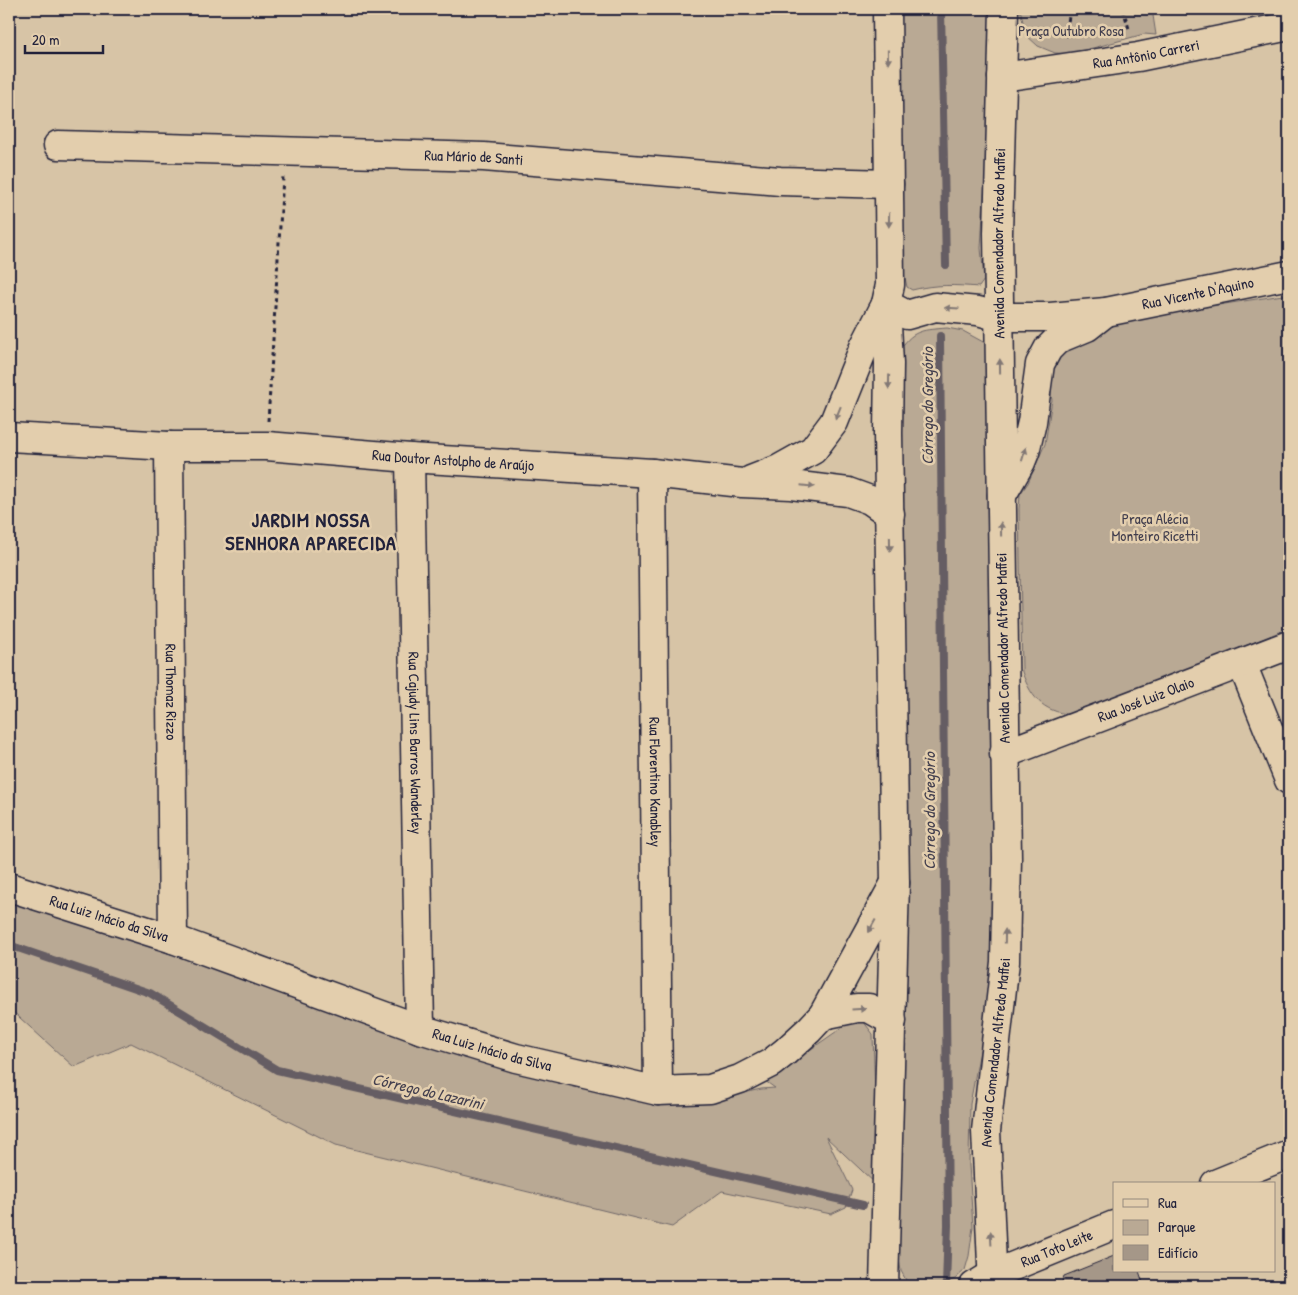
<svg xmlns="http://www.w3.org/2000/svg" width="1298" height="1295" font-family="'Patrick Hand',sans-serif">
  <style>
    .green { fill: #b9a994; stroke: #6e6668 }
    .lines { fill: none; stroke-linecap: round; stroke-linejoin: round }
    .stream { stroke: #655d63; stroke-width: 8 }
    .building { fill: #a59788; stroke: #22223b }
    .minor-casing { stroke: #22223b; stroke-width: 31 }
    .tertiary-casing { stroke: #22223b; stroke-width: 31 }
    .primary-casing { stroke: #22223b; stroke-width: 31 }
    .path { stroke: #22223b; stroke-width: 3; stroke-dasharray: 4 4; stroke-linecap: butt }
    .minor { stroke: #e3cead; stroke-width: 28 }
    .tertiary { stroke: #e3cead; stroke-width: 28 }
    .primary { stroke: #e3cead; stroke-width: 28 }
    .oneway { fill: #827874 }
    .labels { text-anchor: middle; stroke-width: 5; stroke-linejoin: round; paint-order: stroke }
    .park-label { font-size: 15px; fill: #403d4d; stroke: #e3cead }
    .street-label { font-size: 15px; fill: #22223b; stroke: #e3cead }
    .water-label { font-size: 16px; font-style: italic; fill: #44404f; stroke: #e3cead }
    .district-label { font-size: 20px; font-weight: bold; letter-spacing: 1px; fill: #22223b; stroke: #e3cead }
  </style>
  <rect width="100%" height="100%" fill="#d7c4a6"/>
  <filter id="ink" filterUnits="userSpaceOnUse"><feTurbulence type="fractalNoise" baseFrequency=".02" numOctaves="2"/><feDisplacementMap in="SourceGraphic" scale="10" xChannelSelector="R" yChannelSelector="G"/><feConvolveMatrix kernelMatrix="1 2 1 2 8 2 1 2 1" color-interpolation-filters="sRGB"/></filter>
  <g filter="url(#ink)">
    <path class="green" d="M897 9H991V73L981 248 984 280 979 287C954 285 936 284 912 290L907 287 902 264Z
      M1020 9H1152L1156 35 1144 34 1071 54 1055 53 1038 46 1026 35Z
      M1289 294V628L1076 715C1046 713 1032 701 1022 672L1019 509 1020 494 1028 483 1045 444 1052 400 1049 384 1054 353 1109 322Z
      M947 328 963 331 985 343 989 367 995 762 993 948 987 1013 970 1104 969 1165 973 1227 969 1256 965 1270 955 1279 937 1286H915L907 1282 901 1271 899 1259C901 1137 906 1015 906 893 907 711 902 530 901 348 914 329 924 330 947 328Z
      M9 899 161 940 415 1038 717 1099 761 1089 775 1088 765 1081 853 1020 863 1021 873 1034 878 1186 826 1137 852 1190 846 1207 831 1214 722 1191 672 1227 336 1145 131 1043 74 1067 9 1008Z"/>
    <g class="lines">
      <path class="stream" d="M941 9 946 265
        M940 336 948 1225 946 1286
        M9 945 150 993 277 1070 863 1205"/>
    </g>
    <path class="building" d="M1114 1256V1271H1139L1144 1286H1060L1064 1276Z"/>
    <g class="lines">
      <defs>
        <g id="minor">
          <path id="s1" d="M1002 77 1138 57 1289 26"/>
          <path id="s2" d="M58 145 484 157 780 181 889 184"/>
          <path id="s3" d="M1000 317H1050L1106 312 1289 275"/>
          <path id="s4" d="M9 437 169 446H267L410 458 652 473 742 483 791 485 848 492 870 500 890 514"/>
          <path id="s5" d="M169 446 173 939"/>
          <path id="s6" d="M410 458 420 1029"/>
          <path id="s7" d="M652 473 658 1091"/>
          <path d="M751 480 779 469 813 450 834 422 864 347 886 304"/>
          <path d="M1242 664 1289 780"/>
          <path id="s8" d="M1004 754 1289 645"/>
          <path id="s9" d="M9 887 173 939 420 1029 516 1058 658 1091 710 1089 740 1079 771 1063 785 1052 809 1030 823 1015 895 883"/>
          <path d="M823 1015 857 1008H869L892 1021"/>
        </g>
        <g id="tertiary">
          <path d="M1215 1184 1289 1154"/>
          <path id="s10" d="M974 1286 992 1275 1114 1225"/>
        </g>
        <g id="primary">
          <path d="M886 304 907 315 935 307 978 311 1000 317"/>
          <path d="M1002 495 1021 462 1025 452 1032 422 1040 364 1048 349 1058 339 1087 327 1106 312"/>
          <path d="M884 1286 895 883 888 433 889 364 886 304 890 285 887 9"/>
          <path id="s11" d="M993 1286 986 1131 1005 962 1007 858 998 233 1004 9"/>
        </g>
      </defs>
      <use href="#minor" class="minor-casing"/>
      <use href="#tertiary" class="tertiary-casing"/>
      <use href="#primary" class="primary-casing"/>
      <path class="path" d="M1123 9 1130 32
        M1066 37 1070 9
        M268 421 283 177"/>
      <use href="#minor" class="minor"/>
      <use href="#tertiary" class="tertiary"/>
      <use href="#primary" class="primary"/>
    </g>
    <defs><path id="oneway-solid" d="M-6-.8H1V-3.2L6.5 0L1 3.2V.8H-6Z" transform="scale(1.25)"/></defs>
    <g class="oneway">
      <use href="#oneway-solid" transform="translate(888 57) rotate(89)"/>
      <use href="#oneway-solid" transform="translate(889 220) rotate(91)"/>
      <use href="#oneway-solid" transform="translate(952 308) rotate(-177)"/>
      <use href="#oneway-solid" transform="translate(1000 366) rotate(-91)"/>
      <use href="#oneway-solid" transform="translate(889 382) rotate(91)"/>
      <use href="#oneway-solid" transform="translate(838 413) rotate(112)"/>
      <use href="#oneway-solid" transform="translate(1024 454) rotate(-73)"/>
      <use href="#oneway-solid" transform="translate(808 486) rotate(6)"/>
      <use href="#oneway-solid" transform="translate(1001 529) rotate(-91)"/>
      <use href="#oneway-solid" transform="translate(890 544) rotate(89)"/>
      <use href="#oneway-solid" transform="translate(872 926) rotate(119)"/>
      <use href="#oneway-solid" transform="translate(1005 936) rotate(-89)"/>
      <use href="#oneway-solid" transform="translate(859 1009) rotate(-4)"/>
      <use href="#oneway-solid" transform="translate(991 1238) rotate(-93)"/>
    </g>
  </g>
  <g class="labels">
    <g class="park-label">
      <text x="1071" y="36">Praça Outubro Rosa</text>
      <text x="1155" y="524">Praça Alécia<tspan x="1155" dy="17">Monteiro Ricetti</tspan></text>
    </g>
    <g class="street-label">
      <text dy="5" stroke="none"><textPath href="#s1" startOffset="146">Rua Antônio Carreri</textPath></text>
      <text dy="5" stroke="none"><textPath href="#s2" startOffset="416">Rua Mário de Santi</textPath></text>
      <text dy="5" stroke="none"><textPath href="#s11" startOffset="1044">Avenida Comendador Alfredo Maffei</textPath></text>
      <text dy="5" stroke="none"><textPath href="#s3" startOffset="200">Rua Vicente D'Aquino</textPath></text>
      <text dy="5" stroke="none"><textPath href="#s4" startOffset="445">Rua Doutor Astolpho de Araújo</textPath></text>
      <text transform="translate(1003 648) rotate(-91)" y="5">Avenida Comendador Alfredo Maffei</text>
      <text dy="5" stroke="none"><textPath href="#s5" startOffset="246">Rua Thomaz Rizzo</textPath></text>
      <text dy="5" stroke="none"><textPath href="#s8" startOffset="152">Rua José Luiz Olaio</textPath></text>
      <text dy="5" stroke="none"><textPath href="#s6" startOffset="285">Rua Cajudy Lins Barros Wanderley</textPath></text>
      <text dy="5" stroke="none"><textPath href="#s7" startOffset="309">Rua Florentino Kanabley</textPath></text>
      <text dy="5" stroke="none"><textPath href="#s9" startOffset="105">Rua Luiz Inácio da Silva</textPath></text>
      <text dy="5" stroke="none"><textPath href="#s9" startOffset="510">Rua Luiz Inácio da Silva</textPath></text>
      <text dy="5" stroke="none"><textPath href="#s11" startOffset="234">Avenida Comendador Alfredo Maffei</textPath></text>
      <text dy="5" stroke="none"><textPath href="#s10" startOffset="91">Rua Toto Leite</textPath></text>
    </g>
    <g class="water-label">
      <text transform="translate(927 406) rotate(-90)" y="6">Córrego do Gregório</text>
      <text transform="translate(929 811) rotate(-90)" y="6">Córrego do Gregório</text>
      <text transform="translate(428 1091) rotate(13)" y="6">Córrego do Lazarini</text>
    </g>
    <g class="district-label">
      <text x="311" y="527">JARDIM NOSSA<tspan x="311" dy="23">SENHORA APARECIDA</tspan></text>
    </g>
  </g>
  <rect width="1298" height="1295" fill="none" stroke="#e3cead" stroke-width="30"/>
  <rect x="15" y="15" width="1268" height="1265" fill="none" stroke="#22223b" stroke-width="2" filter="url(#ink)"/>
  <rect x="1113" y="1182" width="162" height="90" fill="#e3cead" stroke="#96897f"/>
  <rect x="1123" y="1199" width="25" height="8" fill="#e3cead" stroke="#96897f"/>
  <text x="1158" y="1208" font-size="15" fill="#22223b">Rua</text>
  <rect x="1123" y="1220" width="25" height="15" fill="#b9a994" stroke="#96897f"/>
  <text x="1158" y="1232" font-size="15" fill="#22223b">Parque</text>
  <rect x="1123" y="1245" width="25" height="15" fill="#a59788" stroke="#96897f"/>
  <text x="1158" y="1258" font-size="15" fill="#22223b">Edifício</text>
  <path d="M25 45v8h78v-8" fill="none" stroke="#22223b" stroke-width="2.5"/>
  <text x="32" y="45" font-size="15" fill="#22223b" stroke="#e3cead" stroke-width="4" paint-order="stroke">20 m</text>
</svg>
